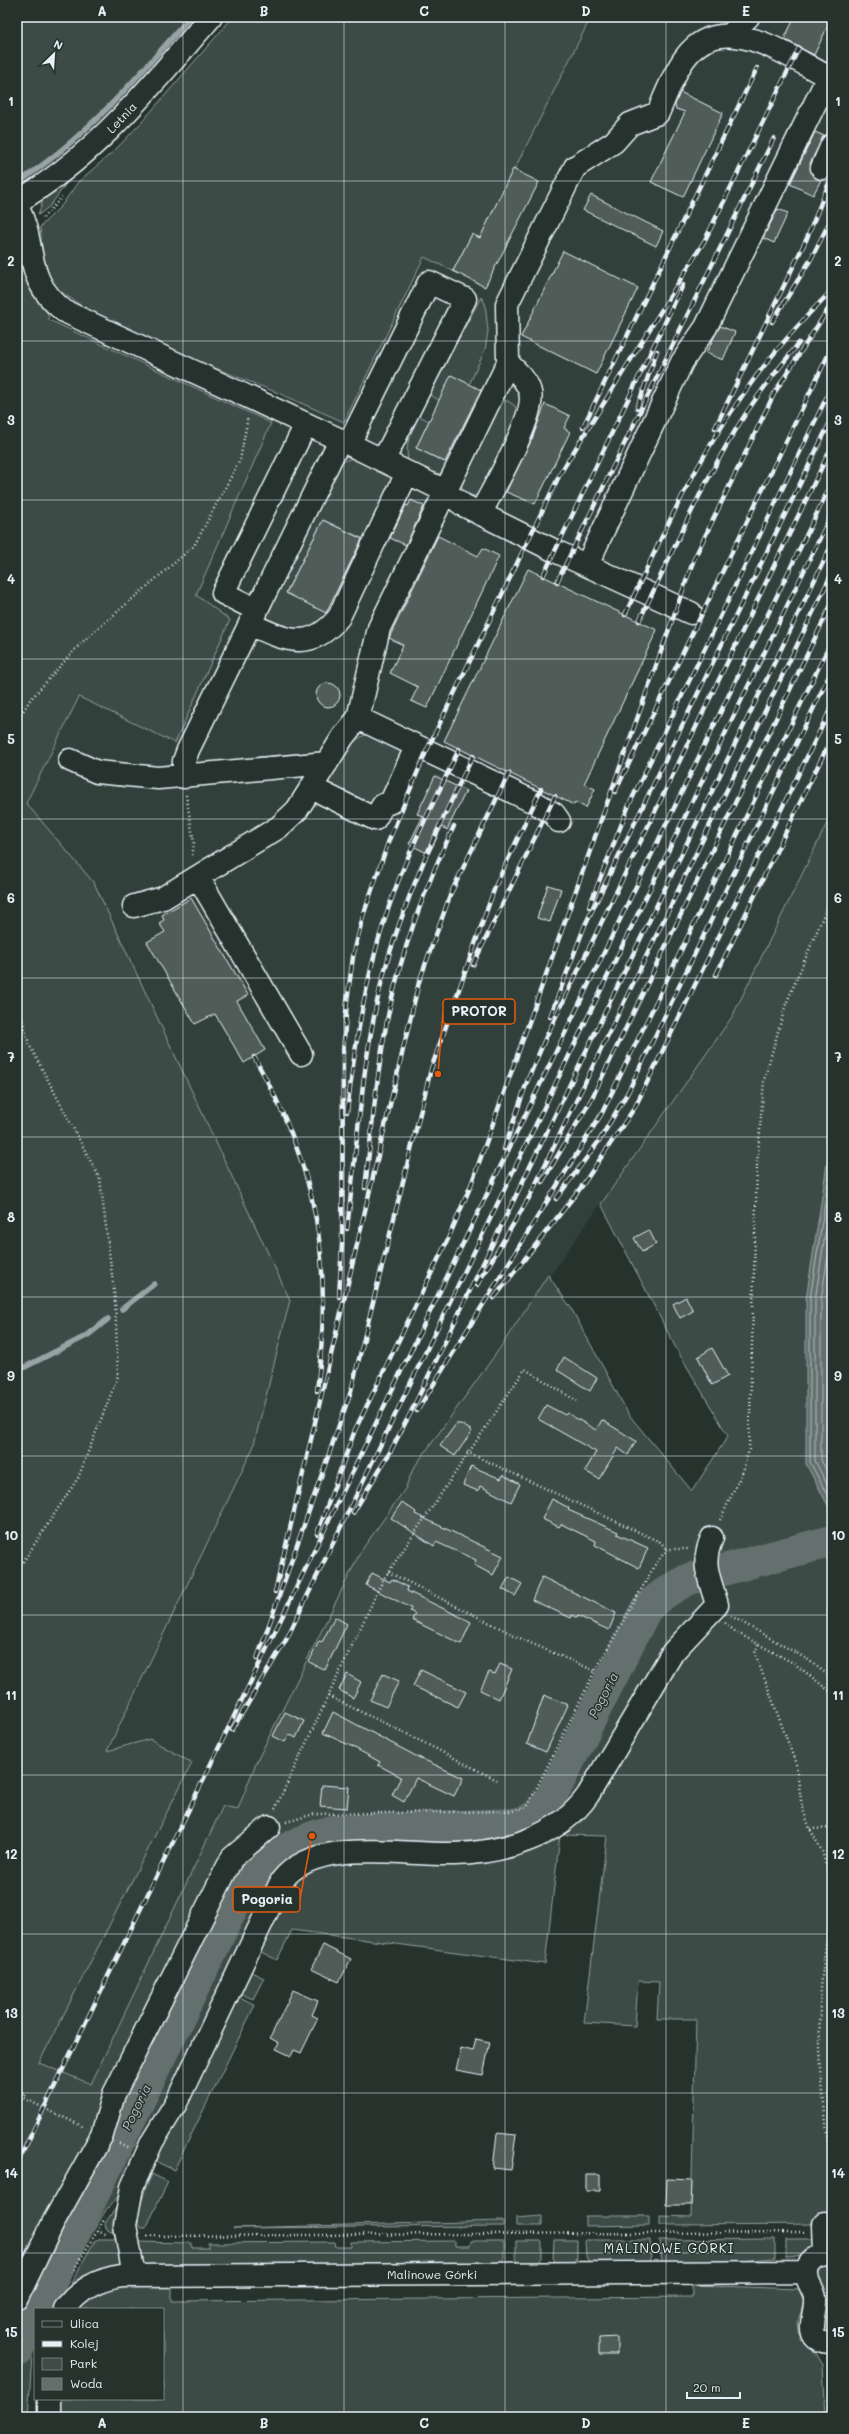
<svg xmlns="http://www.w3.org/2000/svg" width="849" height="2434" font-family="Mali,sans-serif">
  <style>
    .built { fill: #333f3a }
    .green { fill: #3e4b47; stroke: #939ea0 }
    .water { fill: #636f6d; stroke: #98a3a5 }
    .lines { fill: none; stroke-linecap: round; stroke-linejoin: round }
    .shore { stroke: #b3bdc0; stroke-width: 1 }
    .stream { stroke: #98a3a5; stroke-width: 5.5 }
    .river { stroke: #636f6d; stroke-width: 32 }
    .building { fill: #505c59; stroke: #e8f1f8 }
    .minor-casing { stroke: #e8f1f8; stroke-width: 25 }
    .path { stroke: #e8f1f8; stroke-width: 2.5; stroke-dasharray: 1 3; stroke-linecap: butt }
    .minor { stroke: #26332d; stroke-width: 22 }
    .rail-casing { stroke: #e8f1f8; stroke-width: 4.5 }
    .rail { stroke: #26332d; stroke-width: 3; stroke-dasharray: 9; stroke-linecap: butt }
    .grid { fill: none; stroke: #e8f1f8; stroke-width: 1; stroke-opacity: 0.55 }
    .labels { text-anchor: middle; stroke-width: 3; stroke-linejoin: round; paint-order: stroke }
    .street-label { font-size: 12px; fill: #e8f1f8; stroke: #26332d }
    .water-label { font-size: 13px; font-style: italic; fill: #b3bdc0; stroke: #26332d }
    .neighbourhood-label { font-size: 13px; letter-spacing: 1px; fill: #e8f1f8; stroke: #26332d }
    .leader { fill: none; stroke: #e8590c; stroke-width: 1.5 }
    .callout-dot { fill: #e8590c; stroke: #26332d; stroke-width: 1.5 }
    .callout { fill: #26332d; stroke: #e8590c; stroke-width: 1.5 }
    .callout-label { font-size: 13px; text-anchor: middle; font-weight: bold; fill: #e8f1f8 }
    .neatline { fill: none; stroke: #e8f1f8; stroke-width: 1.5 }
    .grid-label { font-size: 13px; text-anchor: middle; font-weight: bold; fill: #e8f1f8 }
  </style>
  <rect width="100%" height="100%" fill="#26332d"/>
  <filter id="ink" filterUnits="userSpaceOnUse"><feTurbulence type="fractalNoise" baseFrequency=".025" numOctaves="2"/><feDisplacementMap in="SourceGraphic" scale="8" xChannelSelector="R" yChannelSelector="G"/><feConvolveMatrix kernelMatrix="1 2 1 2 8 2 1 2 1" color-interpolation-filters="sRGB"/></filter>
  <g filter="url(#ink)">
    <path class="built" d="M591 17H832V813L732 1017 414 1469 405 1489 256 1763 238 1809 223 1806 91 2084 39 2063 150 1739 107 1751 253 1448 26 803 79 697 174 743 196 595 283 395 344 421 425 257 472 234 480 238Z"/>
    <path class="green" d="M17 17H201L86 141 17 191Z
      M233 17H591L480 238 472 234 453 271 424 257 344 422 283 395 112 327 63 293 59 294C42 269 43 256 40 227L62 205 78 182 115 150 141 123Z
      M71 177 50 206 38 215 44 197Z
      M17 253 29 286 47 309 49 320 271 423 196 595 230 620 175 743 79 697 26 803 94 883 290 1300 253 1448 107 1751 150 1739 192 1763 39 2063 91 2084 223 1806 238 1809 256 1763 361 1551 405 1489 413 1469 500 1348 548 1275 571 1308 629 1415 692 1491 728 1436 676 1348 601 1204 732 1017 832 813V2224L660 2225V2216L691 2217 696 2019H657L659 1982 638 1981 635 2026 584 2023 607 1836 560 1835 545 1964 292 1930 277 1960 257 1950C265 1933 280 1890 293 1878 325 1847 414 1861 455 1861 489 1860 530 1853 559 1834 587 1814 601 1788 618 1759 638 1724 657 1688 680 1655L698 1636 717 1623 704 1607 668 1647 580 1794C557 1824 526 1834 491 1842 479 1844 467 1848 455 1848 395 1851 315 1823 273 1881L180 2077 141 2147 131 2145 128 2151 135 2159 123 2191 106 2210 85 2244 83 2242 45 2309H35L28 2417H17Z
      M481 297 485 303 488 331 485 350 469 385 439 400 429 395Z
      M503 401H508L515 406 518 416 482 491 474 496C466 494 462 491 461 483L498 405Z
      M419 416 429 421 416 448 444 462 449 454 455 456 449 469 436 475 408 461C405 443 410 433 419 416Z
      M352 458 393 476 366 540 323 520 286 592 329 614 310 634 263 623 340 463Z
      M372 733 406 753 376 808 328 784C334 763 350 737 372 733Z
      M247 1970 264 1978 253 1999 237 1992Z
      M236 1995 255 2005 174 2170 157 2162 158 2157 154 2155Z
      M152 2174 168 2182 146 2228H141L138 2225V2214L145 2190Z
      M118 2205V2232H111L106 2229 105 2223Z
      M542 2216V2226H516V2218Z
      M585 2216H649V2225L585 2226Z
      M503 2221V2226L233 2228Z
      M101 2239H118L120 2266 59 2305 94 2242Z
      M775 2239V2258L728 2262H662L659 2240Z
      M786 2239H816C813 2253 799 2258 786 2258Z
      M554 2240H577V2257L575 2263 558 2266 553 2258Z
      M585 2240H650L651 2256 649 2262 589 2263 586 2256Z
      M455 2241V2246H470L471 2241H504V2259L499 2266 144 2265 134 2242 192 2243V2248H208V2243L335 2242 336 2247H351V2242Z
      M516 2241H542V2257L539 2263 518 2264 516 2257Z
      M825 2267 832 2270 830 2295 832 2329 826 2328 823 2324 827 2300 818 2273Z
      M172 2283V2301L692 2297V2285L798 2289 801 2291 804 2301 798 2321 799 2331 804 2343 816 2353 823 2365 826 2417H57V2399H163V2309H75L111 2286Z"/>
    <path class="water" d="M832 1132V1513L806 1464V1299Z"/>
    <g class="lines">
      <path class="shore" d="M832 1158 810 1299V1462L832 1504
        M832 1190 815 1300V1461L832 1494
        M832 1230 821 1300V1460L832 1481"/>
      <path class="stream" d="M17 183C85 139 137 78 190 17
        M122 1309 154 1284
        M17 1371 88 1335 108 1319"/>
      <path class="river" d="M38 2309 238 1896C261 1862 294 1840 333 1831L513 1824C533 1821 542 1812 552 1795L646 1609C659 1595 673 1588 689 1579L832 1541
        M17 2351 35 2314"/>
    </g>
    <path class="building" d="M795 17H832L814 55 784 39Z
      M680 92 723 113 683 197 651 182 685 112 676 109 675 105Z
      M815 132 824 136 810 163 812 175 821 180 813 195 790 184Z
      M513 169 539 182 485 287 453 271 472 234 480 238Z
      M591 195 663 231 656 246 583 210Z
      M778 209 788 213 774 243 763 238Z
      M563 251 638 288 596 374 521 337Z
      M720 326 735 332 723 360 706 353Z
      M451 375 481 390 445 462 416 448Z
      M545 404 570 416 564 428 570 432 535 504 506 492 532 439Z
      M411 500 424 506 406 545 390 538 406 505 408 506Z
      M323 520 362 539 326 613 286 593Z
      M438 536 478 556 483 548 499 556 427 708 411 701 418 687 390 673 403 645 389 638Z
      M528 569 657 630 584 784 595 789 586 808 575 802 574 805 444 741Z
      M316 695a12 12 0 1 1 24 0a12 12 0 1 1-24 0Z
      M435 776 466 791 447 830 442 827 429 854 409 844 423 816 417 814Z
      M548 885 561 889 550 922 537 918Z
      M191 898 248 995 237 1001 265 1050 244 1063 215 1014 195 1024 147 942 165 932 159 923 164 920 162 915Z
      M649 1230 656 1244 642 1252 634 1238Z
      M686 1297 693 1311 680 1318 673 1304Z
      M712 1348 728 1376 712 1385 698 1357Z
      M564 1357 597 1378 590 1391 557 1370Z
      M546 1405 565 1415 567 1413 596 1430 602 1420 636 1441 628 1455 618 1448 599 1479 585 1471 596 1452 538 1419Z
      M456 1424H461L472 1431 455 1456 440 1446Z
      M471 1466 501 1479 503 1475 520 1484 511 1502 480 1486 478 1491 463 1485Z
      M552 1499 569 1508 568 1510 618 1532 617 1534 648 1548 639 1568 595 1545 596 1541 561 1524 559 1527 542 1519Z
      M402 1502 416 1512 415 1514 503 1556 493 1575 474 1565 476 1560 436 1542 434 1546 391 1518Z
      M372 1573 390 1582 392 1579 408 1587 407 1591 471 1622 461 1644 412 1620 415 1614 410 1611 411 1608 366 1585Z
      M509 1577 522 1584 515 1596 502 1589Z
      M542 1577 616 1613 609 1630 578 1616 577 1618 572 1615 571 1618 532 1600Z
      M335 1617 347 1624 325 1670 309 1662 319 1641 322 1642Z
      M500 1664 512 1669 499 1699 480 1690 489 1672 495 1674Z
      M421 1670 466 1692 458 1707 413 1686Z
      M347 1674 361 1682 353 1698 339 1690Z
      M383 1674 399 1681 386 1707 370 1700Z
      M544 1695 568 1705 546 1752 527 1744Z
      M285 1712 304 1721 296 1738 289 1734 285 1742 273 1736Z
      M333 1712 414 1755 463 1778 454 1796 416 1778 404 1802 392 1795 401 1777 378 1765 380 1762 351 1746 323 1733Z
      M322 1785 349 1787 347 1808 320 1806Z
      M323 1945 351 1959 339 1982 311 1969Z
      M293 1990 318 2001 312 2015 318 2018 301 2053 294 2050 291 2056 276 2049 279 2043 270 2038Z
      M476 2039 490 2042 483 2075 456 2070 461 2048 473 2051Z
      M497 2133 516 2135 511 2170 493 2168Z
      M586 2175H600V2191H586Z
      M667 2179 692 2180 691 2205H666Z
      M617 2337V2354H599V2338Z"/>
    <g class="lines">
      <defs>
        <path id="minor" d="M730 35 748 17
          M822 168 832 145
          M17 202C97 155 151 85 211 17
          M17 206C38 247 22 278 64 311L349 444 445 491 463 505 555 551 691 613
          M349 444 429 282 465 299 383 461
          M480 514C492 491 537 414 530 392 527 380 516 371 508 363
          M587 565 682 362 706 327 828 77
          M257 610 223 593 306 424
          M250 624C285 640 310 653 339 617L407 473
          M70 760 97 772 158 778 327 763
          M184 777V761L188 750 340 440
          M312 788 375 819 383 805 391 802 416 747
          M559 821 554 814 534 802 358 718 379 628 508 363 507 304 575 167 614 142 630 124 658 113C666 95 673 74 685 58 723 6 790 58 832 79
          M198 877 301 1054
          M134 906 163 898 279 827 297 810 343 737 358 718
          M824 2224 825 2254
          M832 2256C820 2253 806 2261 807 2275 807 2283 814 2289 815 2298 817 2315 799 2342 832 2342
          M134 2276 125 2225 132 2187 152 2142 176 2103 282 1880C317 1836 405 1856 454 1854 502 1853 559 1837 588 1795L673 1652 717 1605C710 1578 700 1565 712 1538
          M17 2298 55 2219 102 2135 114 2094 232 1858 269 1827
          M65 2309C78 2290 99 2279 122 2276L807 2272
          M49 2417V2399"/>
      </defs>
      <use href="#minor" class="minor-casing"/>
      <path class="path" d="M43 218 62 197
        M17 721 30 700 80 644 194 546 240 460 248 417
        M186 795 194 843 192 857
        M17 1001 29 1044 100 1179 115 1299 118 1376 78 1478 17 1571
        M467 1452 660 1542 667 1549
        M720 1520 743 1471 749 1449 757 1165 764 1080 786 1004 832 896
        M388 1572 526 1641 595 1671
        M731 1616 807 1659 832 1678
        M725 1623 736 1632 795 1664 832 1693
        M758 1644 755 1653 796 1764 802 1807 810 1829 822 1851 832 1886
        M328 1696 407 1734 497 1780
        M275 1809 383 1580 525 1369 577 1401
        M286 1822 314 1814 512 1811 527 1807 595 1671 655 1565 667 1549H688
        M810 1829 832 1828
        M832 1900C829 1930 823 1959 821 1989 816 2048 825 2116 832 2175
        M17 2091 18 2089 25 2094 23 2098 84 2127
        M119 2143 129 2148
        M97 2231 108 2235
        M147 2236 806 2232
        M72 2273 105 2218"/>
      <use href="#minor" class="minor"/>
      <defs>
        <path id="rail" d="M772 322 811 259 832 217
          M637 408 657 351
          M583 427 757 68
          M715 428 807 238 832 175
          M611 471 774 138
          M543 576 683 285
          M557 582 613 467
          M625 615C660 540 694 464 742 396 768 358 799 323 832 290
          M639 621C670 558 698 492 735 431 753 400 776 372 799 343
          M615 792 832 347
          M589 907 629 805 832 386
          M473 965 555 796
          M716 975 832 737
          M550 1017 585 925 832 418
          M254 1057C319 1170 333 1263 317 1391
          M347 1112C356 1036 368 960 396 887 413 840 438 795 459 749
          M504 1149 528 1079 546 1037 832 446
          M542 1182 591 1100 832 603
          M365 1188C372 1129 377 1069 389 1011 403 946 426 885 454 826
          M556 1199 599 1141 628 1092 832 670
          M347 1229C357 1146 362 1061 382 980 403 901 437 829 473 756
          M477 1285 530 1196 832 573
          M339 1297 342 1244 343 1052 347 1001 353 957 363 916 389 840 426 752 561 472 705 240 799 48
          M494 1298 582 1186 635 1107 832 706
          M417 1411 602 1113 832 640
          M353 1513 389 1454 410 1414 832 544
          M317 1534 355 1430 448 1239 471 1185 694 559 775 392 832 303
          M275 1592 419 982 451 893 509 773
          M257 1659 351 1391 431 1069 495 887 541 789
          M232 1730 286 1640 832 513
          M17 2164 832 482"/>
      </defs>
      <use href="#rail" class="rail-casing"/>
      <use href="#rail" class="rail"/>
    </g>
  </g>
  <path class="grid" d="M183 17V2417M344 17V2417M505 17V2417M666 17V2417M17 181H832M17 341H832M17 500H832M17 659H832M17 819H832M17 978H832M17 1137H832M17 1297H832M17 1456H832M17 1615H832M17 1775H832M17 1934H832M17 2093H832M17 2253H832"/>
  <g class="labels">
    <g class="street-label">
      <text transform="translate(122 118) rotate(-47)" y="4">Letnia</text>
      <text x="432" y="2279">Malinowe Górki</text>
    </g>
    <g class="water-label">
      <text transform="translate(603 1695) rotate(-63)" y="5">Pogoria</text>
      <text transform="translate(136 2107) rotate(-64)" y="5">Pogoria</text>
    </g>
    <g class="neighbourhood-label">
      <text x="669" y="2253">MALINOWE GÓRKI</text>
    </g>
  </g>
  <path class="leader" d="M438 1074L443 1012M312 1836L300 1899"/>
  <g class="callout-dot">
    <circle cx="438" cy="1074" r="4"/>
    <circle cx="312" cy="1836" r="4"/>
  </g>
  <g class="callout">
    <rect x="443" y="999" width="72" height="25" rx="4"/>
    <rect x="233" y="1887" width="67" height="25" rx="4"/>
  </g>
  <g class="callout-label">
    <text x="479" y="1016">PROTOR</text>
    <text x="267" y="1904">Pogoria</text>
  </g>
  <rect width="849" height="2434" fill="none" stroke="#26332d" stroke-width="44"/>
  <rect x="34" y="2308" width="130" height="92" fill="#26332d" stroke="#747f7e"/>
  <rect x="42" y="2321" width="20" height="6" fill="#26332d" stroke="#747f7e"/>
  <text x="70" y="2328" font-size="12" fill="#e8f1f8">Ulica</text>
  <rect x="42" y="2341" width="20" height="6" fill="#e8f1f8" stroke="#747f7e"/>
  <text x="70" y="2348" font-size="12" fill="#e8f1f8">Kolej</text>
  <rect x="42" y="2358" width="20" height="12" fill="#3e4b47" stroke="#747f7e"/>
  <text x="70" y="2368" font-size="12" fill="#e8f1f8">Park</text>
  <rect x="42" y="2378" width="20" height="12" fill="#636f6d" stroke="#747f7e"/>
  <text x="70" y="2388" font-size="12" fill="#e8f1f8">Woda</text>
  <g transform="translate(54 54) rotate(25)" stroke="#26332d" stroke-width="3" paint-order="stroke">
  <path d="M0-3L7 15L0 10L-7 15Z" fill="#e8f1f8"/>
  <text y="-6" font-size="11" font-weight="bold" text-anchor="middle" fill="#e8f1f8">N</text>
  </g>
  <path d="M687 2392v6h53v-6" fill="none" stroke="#e8f1f8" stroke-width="2"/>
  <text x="693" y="2392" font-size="12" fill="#e8f1f8" stroke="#26332d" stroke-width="3" paint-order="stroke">20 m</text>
  <rect x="22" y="22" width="805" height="2390" class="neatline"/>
  <g class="grid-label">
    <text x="102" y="16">A</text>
    <text x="264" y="16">B</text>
    <text x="424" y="16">C</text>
    <text x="586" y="16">D</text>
    <text x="746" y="16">E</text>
    <text x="11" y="106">1</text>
    <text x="838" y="106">1</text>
    <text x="11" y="266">2</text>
    <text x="838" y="266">2</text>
    <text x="11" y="425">3</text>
    <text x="838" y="425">3</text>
    <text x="11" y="584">4</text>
    <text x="838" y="584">4</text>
    <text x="11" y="744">5</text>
    <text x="838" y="744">5</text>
    <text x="11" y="903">6</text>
    <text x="838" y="903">6</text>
    <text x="11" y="1062">7</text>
    <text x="838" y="1062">7</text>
    <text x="11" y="1222">8</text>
    <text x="838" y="1222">8</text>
    <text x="11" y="1381">9</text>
    <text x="838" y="1381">9</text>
    <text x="11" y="1540">10</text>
    <text x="838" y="1540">10</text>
    <text x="11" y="1700">11</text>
    <text x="838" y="1700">11</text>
    <text x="11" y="1859">12</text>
    <text x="838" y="1859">12</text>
    <text x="11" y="2018">13</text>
    <text x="838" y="2018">13</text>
    <text x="11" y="2178">14</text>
    <text x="838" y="2178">14</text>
    <text x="11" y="2337">15</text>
    <text x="838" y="2337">15</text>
    <text x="102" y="2428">A</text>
    <text x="264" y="2428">B</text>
    <text x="424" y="2428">C</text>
    <text x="586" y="2428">D</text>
    <text x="746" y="2428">E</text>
  </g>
</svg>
